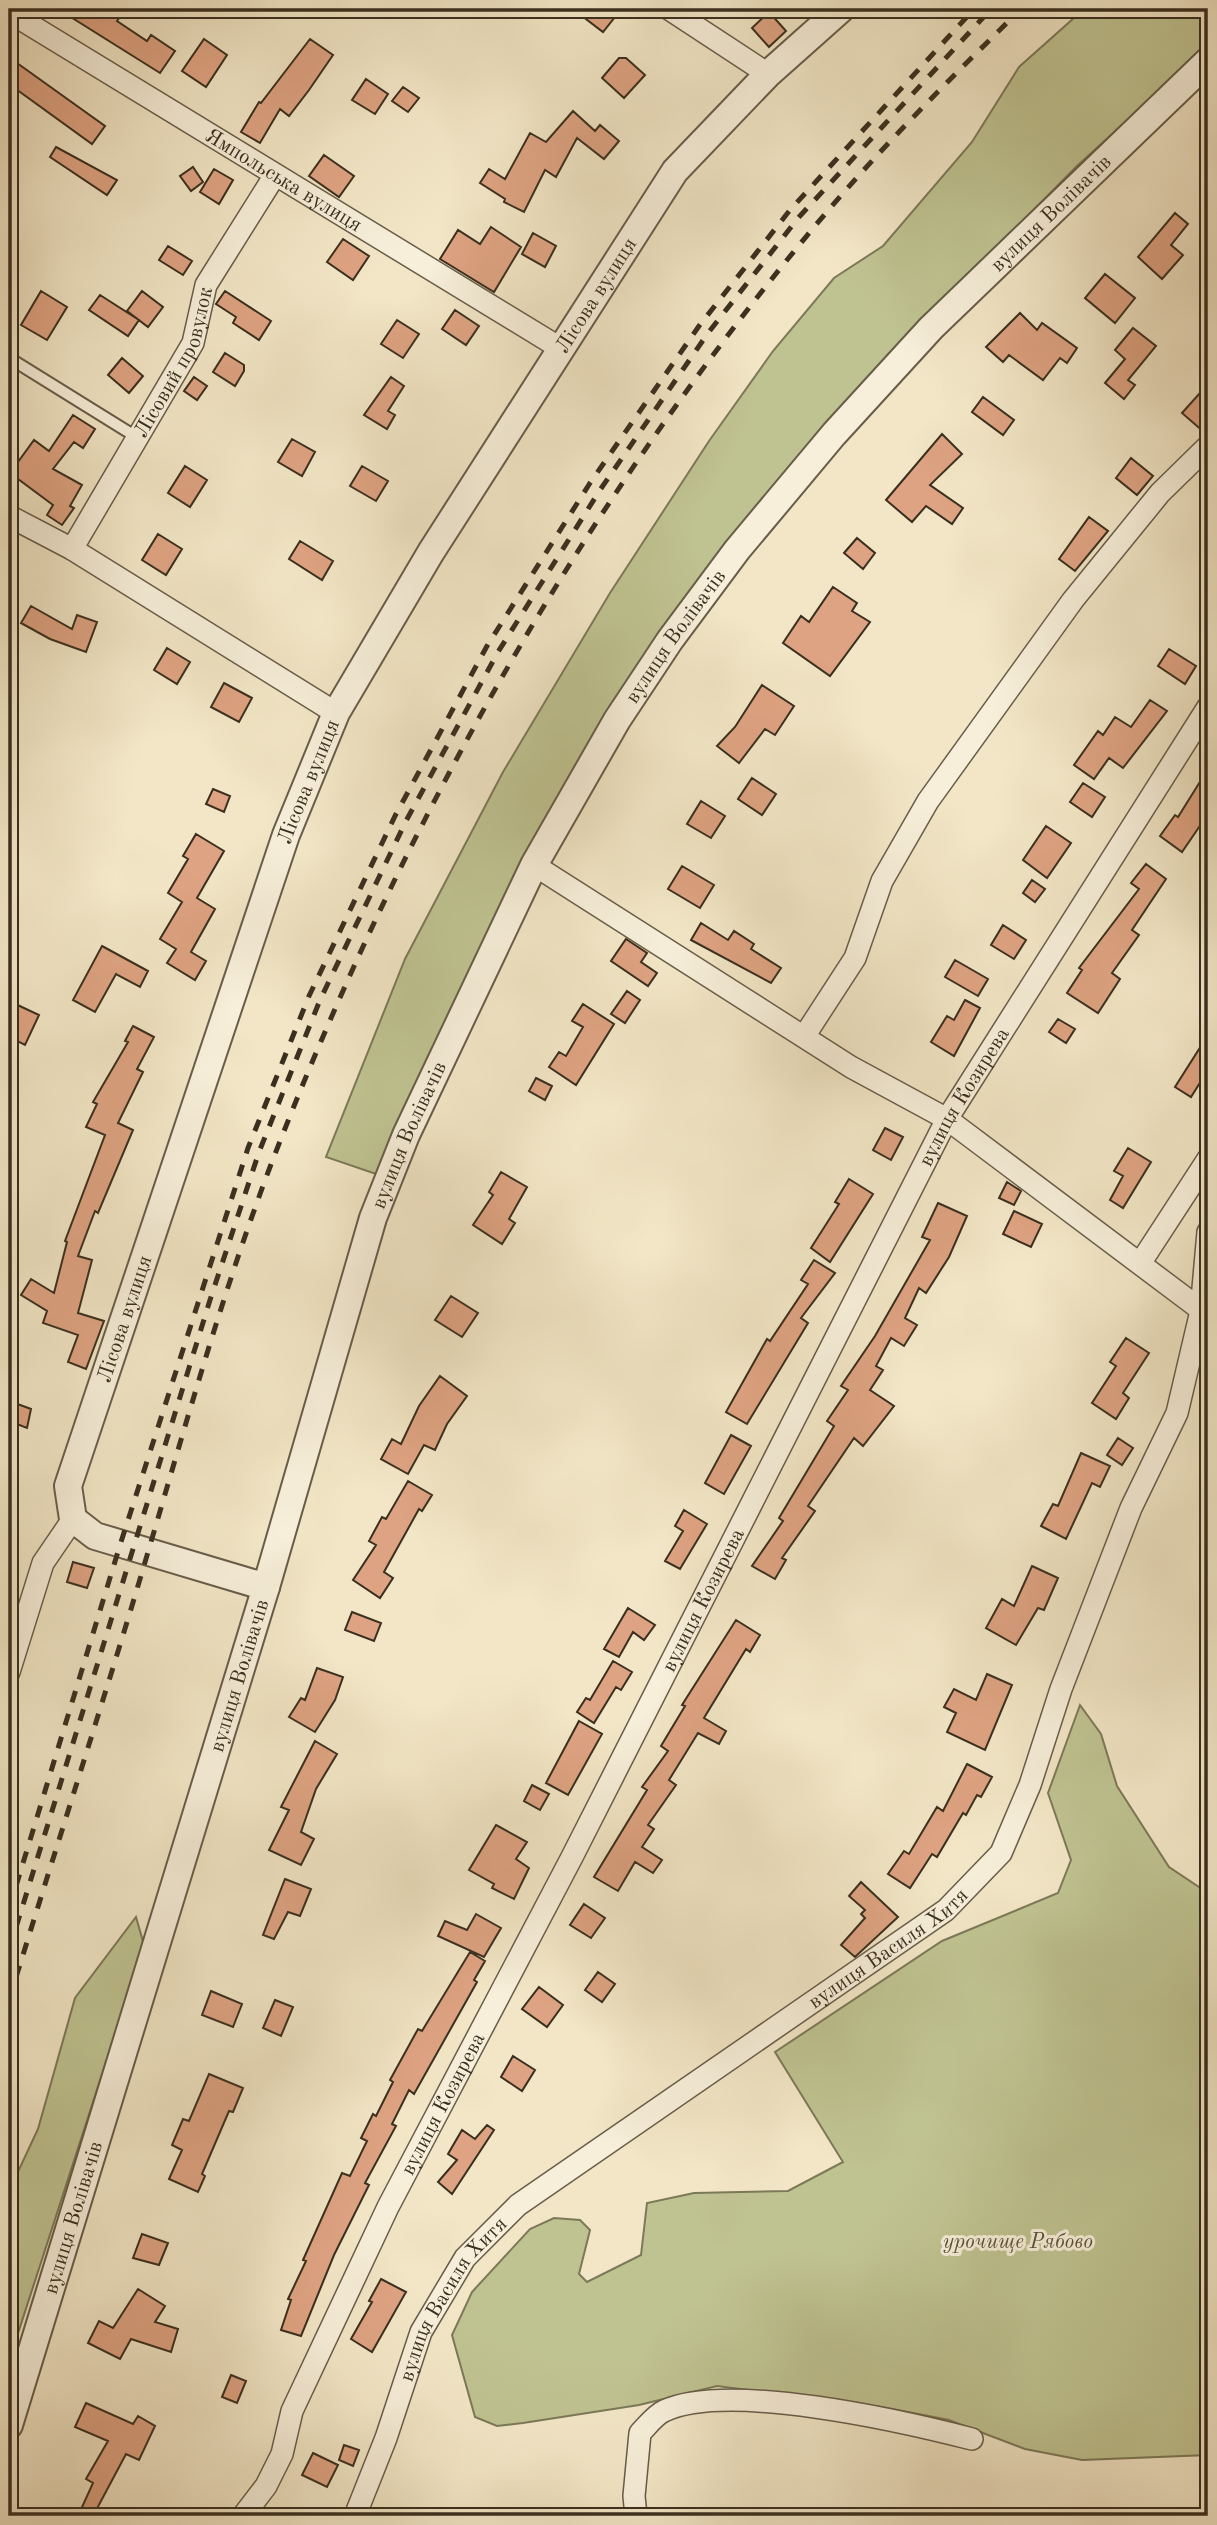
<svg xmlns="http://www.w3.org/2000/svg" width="1217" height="2525" font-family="'Old Standard TT',serif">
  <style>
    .green { fill: #bfc391; stroke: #7c7958; stroke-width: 2 }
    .building { fill: #dea382; stroke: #3a2f1f; stroke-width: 2 }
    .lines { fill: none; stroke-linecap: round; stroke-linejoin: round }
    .service-casing { stroke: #685d49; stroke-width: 14 }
    .minor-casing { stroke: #685d49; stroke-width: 24 }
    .tertiary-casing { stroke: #685d49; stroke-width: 30 }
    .service { stroke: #f7efda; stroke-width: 10 }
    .minor { stroke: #f7efda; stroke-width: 21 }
    .tertiary { stroke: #f7efda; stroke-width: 26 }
    .rail { stroke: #3a2f1f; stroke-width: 5; stroke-dasharray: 12 12; stroke-linecap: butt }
    .labels { text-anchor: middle; stroke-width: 6; stroke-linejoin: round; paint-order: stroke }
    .street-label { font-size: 21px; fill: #3a2f1f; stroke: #f7efda }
    .park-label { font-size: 21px; font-style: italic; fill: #5b543c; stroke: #f7efda }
  </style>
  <rect width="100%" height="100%" fill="#f2e6c6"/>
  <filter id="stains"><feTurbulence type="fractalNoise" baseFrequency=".00286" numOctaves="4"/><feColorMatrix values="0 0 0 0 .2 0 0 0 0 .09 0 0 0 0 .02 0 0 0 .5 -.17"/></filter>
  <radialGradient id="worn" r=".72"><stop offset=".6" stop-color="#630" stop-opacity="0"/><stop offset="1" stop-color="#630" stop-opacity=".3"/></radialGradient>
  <path class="green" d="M1084 9H1208V47L1077 166 942 303 631 688 382 1176 326 1157 405 959 503 772 610 593 709 441 773 351 834 278 883 246 972 142 1019 67Z
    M1080 1705 1101 1734 1117 1786 1169 1867 1208 1893V2455L1082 2460 1025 2449 949 2420 882 2407 717 2386 639 2405 523 2423 497 2426 475 2417 452 2335 472 2292 530 2229 554 2218 580 2220 590 2230 579 2274 587 2282 641 2255 647 2203 694 2193 788 2191 843 2162 775 2052 942 1941 1058 1893 1071 1860 1048 1793Z
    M136 1917 144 1945 9 2361V2191L38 2129 75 1998Z"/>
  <path class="building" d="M58 9H107L120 17 117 21 147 41 151 35 175 51 160 73Z
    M594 9H605L615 17 603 32 586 19Z
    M769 12 786 31 769 47 752 28Z
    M204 39 227 55 206 87 182 71Z
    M310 39 333 55 309 90 289 116 280 109 260 143 241 132 259 102 261 103Z
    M619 58H626L645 75 624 98 602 78Z
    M17 63 105 126 92 144 9 84V75Z
    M366 79 388 94 375 114 352 100Z
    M403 87 419 98 408 112 392 101Z
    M573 111 595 131 600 125 619 141 604 159 577 138 556 177 545 170 524 212 504 202 505 199 480 183 489 169 505 179 530 133 546 142Z
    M56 147 117 180 107 195 50 157Z
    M324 155 354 176 339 197 309 176Z
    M193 167 203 182 191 191 180 176Z
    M214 169 233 180 219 204 200 192Z
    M1175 213 1188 224 1171 245 1183 255 1162 279 1138 257Z
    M491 227 521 247 494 292 440 259 458 230 480 244Z
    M533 233 556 246 545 267 522 254Z
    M343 239 369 256 353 280 327 262Z
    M168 246 192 261 183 275 159 260Z
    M1105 274 1135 298 1115 323 1085 298Z
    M41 291 67 307 47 340 21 325Z
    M142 291 163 307 148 327 127 311Z
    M225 291 271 321 259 340 233 323 236 317 216 304Z
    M100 295 139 320 128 336 89 310Z
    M455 310 479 326 466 345 442 329Z
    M1020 313 1037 330 1042 323 1077 348 1067 363 1060 358 1043 380 1009 355 1003 362 986 347Z
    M397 320 419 334 403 358 381 344Z
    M1133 328 1156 346 1128 380 1135 385 1124 399 1105 383 1125 359 1115 350Z
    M225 353 244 365V371L235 386 213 372Z
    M122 358 143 376 129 393 108 375Z
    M194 377 207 386 197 400 184 391Z
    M391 377 404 386 388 411 395 415 387 429 364 415Z
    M1208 384V433H1205L1182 413Z
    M983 397 1014 420 1003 435 972 412Z
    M73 415 95 429 83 448 74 442 53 469 82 485 70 506 74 508 62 525 47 515 53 505 10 473 34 440 49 451Z
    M942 434 962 454 930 485 963 508 952 524 926 506 912 522 886 500Z
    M292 439 315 452 302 476 278 462Z
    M1131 458 1153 476 1137 495 1116 478Z
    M185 466 207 480 190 507 168 493Z
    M362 466 388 481 376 501 350 486Z
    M1089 517 1108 531 1075 571 1059 559Z
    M158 534 182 549 166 575 142 560Z
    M857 538 875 553 863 569 844 553Z
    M300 541 333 561 322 580 289 559Z
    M833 587 857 603 852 611 870 622 830 676 783 643 801 616 809 622Z
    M31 606 72 629 77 615 97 622 86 652 50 639 21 623Z
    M167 648 190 662 177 684 154 670Z
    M1169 649 1196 666 1185 684 1158 666Z
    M224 683 252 698 239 722 211 707Z
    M762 685 794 706 775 735 765 729 739 763 717 746 735 727Z
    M1150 700 1167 711 1123 768 1109 758 1094 779 1074 765 1098 731 1103 735 1115 717 1131 727Z
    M1208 769V814L1182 852 1160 836 1175 815 1178 817Z
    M752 778 776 794 762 815 738 799Z
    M1083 783 1105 797 1092 817 1070 802Z
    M213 789 230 796 224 812 206 804Z
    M701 801 725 816 711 838 687 824Z
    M1046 826 1071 843 1047 878 1023 860Z
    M196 834 224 851 197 898 215 909 191 952 206 961 195 980 167 963 176 949 160 939 182 902 168 893 188 859 183 856Z
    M1146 864 1166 879 1132 930 1139 935 1112 973 1120 979 1098 1013 1067 993 1082 970 1079 968 1139 889 1131 883Z
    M682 866 714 885 700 908 668 889Z
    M1032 880 1045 889 1035 902 1023 893Z
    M701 923 728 940 734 931 754 944 751 949 781 968 771 983 691 940Z
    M1003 925 1026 940 1014 959 991 945Z
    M626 939 647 953 641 962 657 973 648 986 611 961Z
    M102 946 148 971 140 987 116 974 95 1012 73 1000Z
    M955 960 988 979 978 996 945 977Z
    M627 991 640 1000 625 1023 611 1014Z
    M965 1000 980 1008 954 1056 931 1042 947 1016 954 1020Z
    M9 1001 39 1015 25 1045 9 1037Z
    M583 1004 614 1024 576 1085 549 1067 559 1052 566 1056 583 1027 572 1021Z
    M1058 1019 1075 1029 1066 1043 1049 1032Z
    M133 1026 154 1037 137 1069 143 1072 118 1123 133 1130 98 1213 95 1211 78 1256 92 1260 78 1313 104 1321 86 1369 68 1362 78 1335 43 1323 47 1311 21 1295 31 1279 54 1293 67 1242 65 1241 105 1135 86 1127 97 1104 93 1102 128 1042 125 1041Z
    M1208 1035V1070L1191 1097 1175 1087Z
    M536 1078 552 1086 545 1100 529 1091Z
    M885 1128 903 1137 891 1160 873 1150Z
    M1128 1148 1151 1162 1123 1208 1110 1200 1123 1176 1114 1171Z
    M501 1172 527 1187 509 1219 515 1223 502 1244 473 1225 493 1195 489 1192Z
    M849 1179 873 1194 830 1262 811 1248 839 1204 835 1202Z
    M1007 1182 1021 1191 1014 1205 999 1198Z
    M938 1203 967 1216 949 1257 926 1293 919 1288 905 1318 917 1325 904 1346 891 1338 876 1366 883 1370 870 1390 894 1406 863 1446 854 1438 808 1506 815 1511 782 1558 786 1560 775 1579 752 1566 783 1521 779 1518 834 1426 827 1421 848 1390 841 1386 875 1336 930 1240 922 1237Z
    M1014 1211 1042 1224 1031 1247 1003 1234Z
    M814 1260 835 1273 801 1318 808 1323 747 1424 726 1412 767 1339 770 1341 808 1284 801 1280Z
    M451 1296 478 1313 462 1337 435 1320Z
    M1126 1338 1149 1353 1123 1393 1129 1398 1116 1419 1092 1403 1116 1366 1110 1362Z
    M440 1376 467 1396 447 1424 435 1450 424 1445 408 1474 381 1459 392 1439 401 1444 419 1406Z
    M12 1402 31 1409 27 1428 9 1421Z
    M731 1435 751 1446 724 1494 705 1483Z
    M1118 1438 1133 1448 1122 1465 1107 1455Z
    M1081 1453 1110 1466 1100 1487 1092 1483 1066 1539 1041 1526 1053 1504 1058 1506Z
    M408 1481 432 1495 422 1511 419 1509 384 1572 393 1578 380 1598 353 1580 376 1545 369 1541 382 1517 386 1519Z
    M684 1510 707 1524 680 1569 665 1561 683 1531 675 1526Z
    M73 1562 94 1568 87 1588 67 1582Z
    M1032 1566 1058 1578 1044 1610 1038 1608 1016 1645 986 1628 1002 1599 1014 1606Z
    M628 1608 655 1625 644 1640 633 1632 619 1657 604 1649Z
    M352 1612 381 1623 374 1641 345 1630Z
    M736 1620 760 1635 750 1652 746 1649 704 1718 726 1731 719 1744 698 1733 669 1780 676 1785 648 1825 654 1829 642 1847 662 1860 653 1873 635 1862 618 1891 594 1877 647 1790 642 1787 668 1751 661 1746 685 1706 682 1705Z
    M613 1661 632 1672 621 1690 616 1687 594 1723 577 1712 586 1698 590 1700Z
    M317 1668 343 1677 335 1700 315 1732 289 1717 301 1698 305 1700Z
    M987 1674 1012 1685 985 1750 947 1732 956 1713 944 1707 954 1689 976 1700Z
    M579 1721 602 1734 568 1795 546 1783Z
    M315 1741 337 1754 316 1789 301 1832 314 1839 301 1865 269 1850 289 1810 281 1807Z
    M967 1764 992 1777 981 1797 977 1795 966 1815 963 1813 937 1857 932 1854 910 1888 888 1874 904 1851 909 1854 937 1807 943 1811Z
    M532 1785 549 1794 540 1810 524 1801Z
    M496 1825 527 1842 516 1859 529 1868 514 1899 492 1888 494 1884 469 1870Z
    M285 1879 311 1889 300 1916 288 1912 274 1939 263 1935Z
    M861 1882 898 1917 855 1957 841 1945 865 1918 861 1914 865 1910 849 1896Z
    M584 1904 605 1918 591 1938 570 1925Z
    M476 1914 501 1928 484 1957 438 1936 445 1921 467 1930Z
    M470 1952 485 1961 474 1980 477 1982 414 2094 409 2090 392 2124 396 2126 365 2183 369 2185 334 2255 301 2336 281 2330 291 2300 288 2299 306 2261 303 2260 342 2173 350 2176 367 2141 361 2138 373 2114 376 2116 393 2082 390 2080 418 2029 422 2031Z
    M598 1972 615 1984 602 2002 585 1990Z
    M539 1987 563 2005 547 2027 522 2009Z
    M211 1991 242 2004 233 2027 202 2015Z
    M275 2000 293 2007 281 2036 263 2028Z
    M513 2056 535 2070 522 2091 501 2077Z
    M209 2074 243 2088 233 2112 229 2111 202 2174 205 2176 198 2192 169 2179 182 2150 172 2145 183 2119 189 2121Z
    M487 2125 494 2130 452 2194 438 2182 457 2160 448 2154 462 2130 475 2139Z
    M142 2234 168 2243 159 2265 133 2258Z
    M381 2279 406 2292 372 2352 351 2339 372 2302 369 2301Z
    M138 2289 165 2306 155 2322 178 2329 171 2352 131 2339 120 2359 88 2343 99 2321 113 2328Z
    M231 2375 246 2381 237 2403 222 2397Z
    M86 2403 133 2424 138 2416 155 2426 139 2460 126 2454 93 2516H78L93 2483 86 2479 108 2441 75 2427Z
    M344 2445 359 2450 353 2466 339 2460Z
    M313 2453 338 2465 327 2487 302 2475Z"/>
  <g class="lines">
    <defs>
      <path id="service" d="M14 361 138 438"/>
      <g id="minor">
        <path d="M669 9 768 74"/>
        <path id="s1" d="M9 12 560 348"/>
        <path d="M9 516 72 549 336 713"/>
        <path id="s2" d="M72 549 193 343 206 285 275 175"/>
        <path d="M534 865 851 1067 947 1119 1208 1315"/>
        <path d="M805 1035 855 958 882 881 928 801 1073 600 1160 493 1208 446"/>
        <path d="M1141 1262 1208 1159"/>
        <path d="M9 1672 43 1563 73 1519"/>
        <path id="s3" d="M243 2516 266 2486 282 2454 292 2411 388 2207 572 1857 947 1119 1208 707"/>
        <path id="s4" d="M355 2516 386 2438 421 2332 465 2258 518 2205 946 1910 1001 1853 1030 1785 1061 1689 1131 1508 1177 1413 1201 1311 1208 1232"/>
        <path d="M636 2516 634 2496 640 2433C647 2426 655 2415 664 2411 727 2381 902 2421 972 2439"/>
      </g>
      <g id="tertiary">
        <path id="s5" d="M266 1587 95 1536 73 1519 68 1486 286 835 336 713 431 552 675 171 768 74 841 9"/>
        <path id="s6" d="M9 2425 266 1587 373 1218 406 1135 534 865 617 720 670 640 737 550 834 434 931 328 1208 61"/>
      </g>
    </defs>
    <use href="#service" class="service-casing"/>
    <use href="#minor" class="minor-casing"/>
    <use href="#tertiary" class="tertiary-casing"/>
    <use href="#service" class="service"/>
    <use href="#minor" class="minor"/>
    <use href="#tertiary" class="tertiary"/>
    <path class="rail" d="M9 1909 120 1545 248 1148 309 996 395 816 487 646 590 483 699 326 790 210 974 9
      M9 1950 210 1300 259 1152 320 1000 406 821 498 652 600 490 708 333 799 217 991 9
      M9 2000C49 1870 91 1740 131 1609 177 1457 218 1302 275 1154 404 822 582 506 810 232 875 153 948 81 1021 9"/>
  </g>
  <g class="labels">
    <g class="street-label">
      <text dy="7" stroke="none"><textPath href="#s1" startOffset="322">Ямпольська вулиця</textPath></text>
      <text dy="7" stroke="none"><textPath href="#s6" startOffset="2485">вулиця Волівачів</textPath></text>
      <text dy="7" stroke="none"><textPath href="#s5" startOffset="1550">Лісова вулиця</textPath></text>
      <text dy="7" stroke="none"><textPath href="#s2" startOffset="214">Лісовий провулок</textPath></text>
      <text dy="7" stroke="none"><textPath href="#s6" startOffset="1918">вулиця Волівачів</textPath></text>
      <text dy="7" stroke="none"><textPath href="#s5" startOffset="984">Лісова вулиця</textPath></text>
      <text dy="7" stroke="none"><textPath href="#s3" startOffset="1594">вулиця Козирева</textPath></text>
      <text dy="7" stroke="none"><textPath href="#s6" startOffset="1351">вулиця Волівачів</textPath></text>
      <text dy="7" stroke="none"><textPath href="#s5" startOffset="416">Лісова вулиця</textPath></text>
      <text dy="7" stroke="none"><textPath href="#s3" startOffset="1027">вулиця Козирева</textPath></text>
      <text dy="7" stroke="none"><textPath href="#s6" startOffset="784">вулиця Волівачів</textPath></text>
      <text dy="7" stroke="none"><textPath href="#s4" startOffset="807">вулиця Василя Хитя</textPath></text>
      <text dy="7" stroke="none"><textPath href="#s3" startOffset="460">вулиця Козирева</textPath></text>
      <text dy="7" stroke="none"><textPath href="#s6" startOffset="217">вулиця Волівачів</textPath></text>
      <text dy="7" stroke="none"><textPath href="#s4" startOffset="240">вулиця Василя Хитя</textPath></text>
    </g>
    <g class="park-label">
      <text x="1018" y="2248">урочище Рябово</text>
    </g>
  </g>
  <rect width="1217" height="2525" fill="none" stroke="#f2e6c6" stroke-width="35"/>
  <rect x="10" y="10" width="1196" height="2504" fill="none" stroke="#3a2f1f" stroke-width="3.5"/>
  <rect x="18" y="18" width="1182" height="2490" fill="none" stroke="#3a2f1f" stroke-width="2"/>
  <rect width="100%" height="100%" filter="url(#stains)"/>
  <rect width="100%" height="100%" fill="url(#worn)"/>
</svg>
